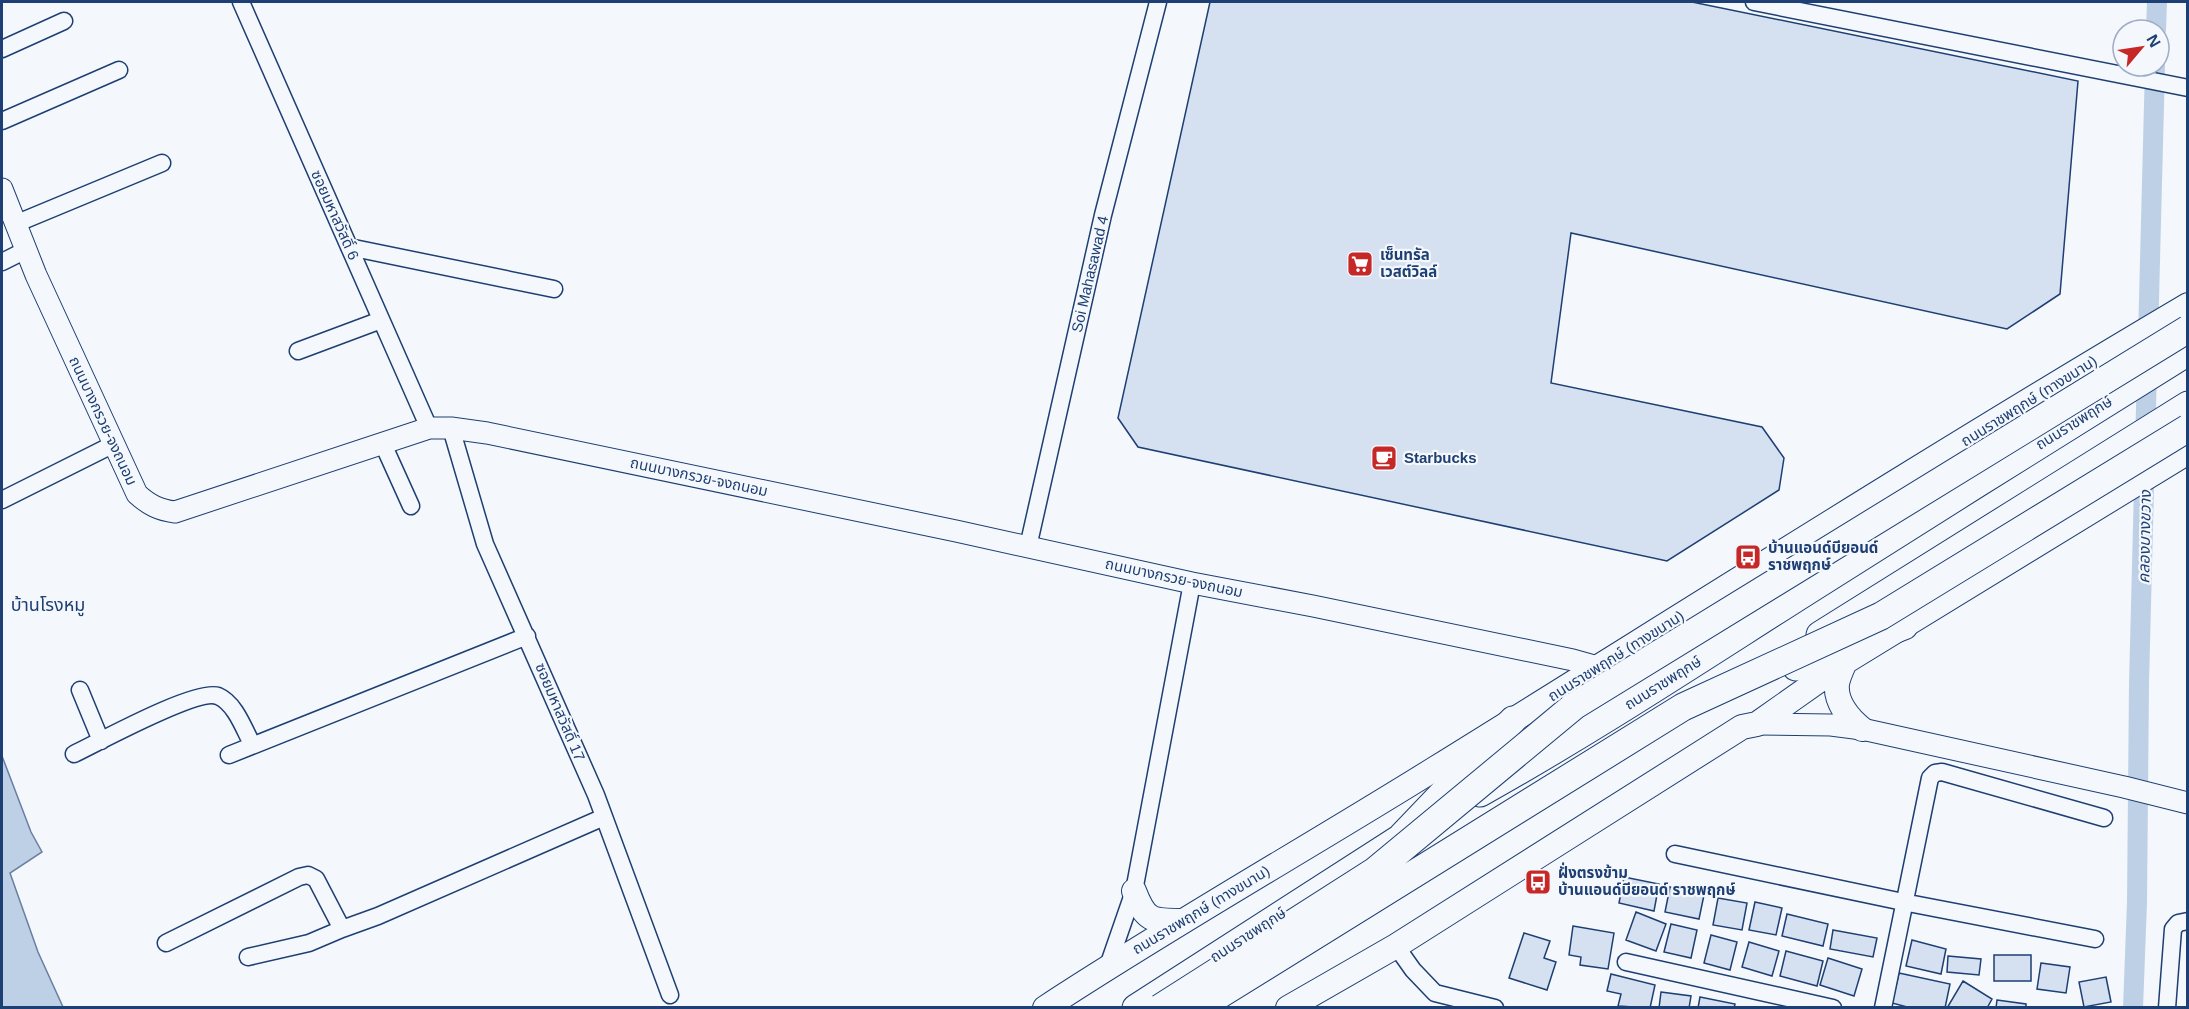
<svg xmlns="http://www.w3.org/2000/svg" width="2189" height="1009" font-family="Arial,'Noto Sans Thai',sans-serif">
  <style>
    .water { fill: #bed0e5; stroke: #687fa3; stroke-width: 1.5 }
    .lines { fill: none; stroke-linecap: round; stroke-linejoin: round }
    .canal { stroke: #bed0e5; stroke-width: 20 }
    .building { fill: #d5e0f0; stroke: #1d3f73; stroke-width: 1.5 }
    .minor-casing { stroke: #1d3f73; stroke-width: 19 }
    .tertiary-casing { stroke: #1d3f73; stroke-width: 23 }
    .secondary-casing { stroke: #1d3f73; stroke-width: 26 }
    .primary-casing { stroke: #1d3f73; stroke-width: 29 }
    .minor { stroke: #f4f7fb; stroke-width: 16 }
    .tertiary { stroke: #f4f7fb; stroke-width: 21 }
    .secondary { stroke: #f4f7fb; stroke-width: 24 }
    .primary { stroke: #f4f7fb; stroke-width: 27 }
    .primary-bridge-casing { stroke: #1d3f73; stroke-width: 29; stroke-linecap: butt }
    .primary-bridge { stroke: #f4f7fb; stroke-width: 27 }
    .labels { text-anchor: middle; stroke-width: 4.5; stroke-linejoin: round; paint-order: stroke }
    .street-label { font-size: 15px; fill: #1d3f73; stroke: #f4f7fb }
    .poi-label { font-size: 15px; font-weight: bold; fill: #1d3f73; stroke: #f4f7fb; text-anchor: start }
    .water-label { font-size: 16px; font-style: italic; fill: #1d3f73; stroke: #f4f7fb }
    .quarter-label { font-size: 18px; fill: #1d3f73; stroke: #f4f7fb }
  </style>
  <rect width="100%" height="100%" fill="#f4f7fb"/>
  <path class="water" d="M2 756 31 832 42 852 10 873 38 952 63 1007H2Z"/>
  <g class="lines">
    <path class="canal" d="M2156 30 2157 2
      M2148 339 2155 66
      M2133 1008 2137 902 2139 684 2147 369"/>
  </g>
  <path class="building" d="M1210 2H1692L2078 81 2060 294 2007 329 1571 233 1551 383 1762 427 1784 458 1779 490 1667 561 1138 447 1118 418Z
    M1624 877 1659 884 1654 911 1619 903Z
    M1670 887 1704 895 1699 919 1665 912Z
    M1718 898 1747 903 1742 930 1713 925Z
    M1755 902 1782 908 1776 935 1749 930Z
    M1636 912 1666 924 1656 951 1626 940Z
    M1787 914 1828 924 1823 946 1782 936Z
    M1671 924 1697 930 1691 958 1664 952Z
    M1573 926 1614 933 1608 969 1580 965 1581 957 1569 955Z
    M1833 930 1877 938 1873 957 1830 949Z
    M1524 933 1550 941 1544 958 1556 962 1547 990 1509 978Z
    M1711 935 1737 942 1730 970 1704 963Z
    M1912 940 1946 949 1941 974 1906 966Z
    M1749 942 1779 951 1772 976 1742 967Z
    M1786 951 1823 961 1817 986 1780 976Z
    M1994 955H2031V981H1994Z
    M1948 956 1981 959 1979 975 1947 972Z
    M1828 958 1862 969 1854 996 1820 985Z
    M2041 963 2070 967 2066 993 2037 989Z
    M1899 973 1950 984 1945 1008H1911L1892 1003Z
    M1611 974 1655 985 1650 1008 1618 1006 1621 994 1607 991Z
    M2106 977 2111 1002 2084 1007 2079 982Z
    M1963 981 1992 999 1987 1008H1947Z
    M1661 992 1691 996 1689 1008H1659Z
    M1700 997 1735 1004 1734 1008H1698Z
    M1997 1000 2026 1004V1008H1996Z"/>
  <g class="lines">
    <defs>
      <path id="minor" d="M241 2 429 428
        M1754 2 2188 88
        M2 49 64 21
        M2 121 119 70
        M15 224 162 163
        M349 247 554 289
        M2 262 26 250
        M298 351 381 320
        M451 428 485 544 596 795 670 995
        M383 444 411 506
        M2 500 114 444
        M1028 547 1103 215 1158 2
        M80 690 101 741
        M74 754C99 742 197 688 218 696 235 703 244 729 252 744
        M229 755 527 636
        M1675 854 1903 902 2095 939
        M166 943 299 877 308 875 316 879 342 929 378 916 604 817
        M1396 946 1413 970 1435 993 1495 1008
        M248 957 309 943 342 929
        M1626 962 1833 1008
        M1108 966 1134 891 1192 583
        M1883 1008 1930 778 1935 773 1942 772 2104 818
        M2167 1008 2173 929 2178 923 2188 921"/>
      <path id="tertiary" d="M2 189 36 275 137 494C149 505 159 510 175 512L429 428H451L487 433 956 531 1192 583 1313 606 1573 660 1598 667
        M1757 724 1831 725 1862 729 2124 787 2188 803"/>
      <path id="secondary" d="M1845 662C1842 669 1838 677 1837 684 1835 702 1849 719 1862 729
        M1134 891C1146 922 1152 921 1183 921
        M1045 1008C1173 924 1306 849 1436 768 1686 613 1934 455 2188 305
        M1288 1008 1396 946 1742 727 1757 724 1845 662 2188 452"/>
      <path id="primary" d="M1820 635 2188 405
        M1796 667 1904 626
        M1480 793C1591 731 1697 661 1804 593 1932 512 2059 432 2188 352
        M1402 836 1513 720
        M1136 1008 1405 835"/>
    </defs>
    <use href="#minor" class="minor-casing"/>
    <use href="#tertiary" class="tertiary-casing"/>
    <use href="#secondary" class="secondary-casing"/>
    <use href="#primary" class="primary-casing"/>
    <use href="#minor" class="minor"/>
    <use href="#tertiary" class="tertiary"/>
    <use href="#secondary" class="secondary"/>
    <use href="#primary" class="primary"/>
    <defs>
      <path id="primary-bridge" d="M1160 1008 1375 871 1574 706 2188 329
        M1198 1008 1683 707 1881 616 2188 428"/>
    </defs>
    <use href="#primary-bridge" class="primary-bridge-casing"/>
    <use href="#primary-bridge" class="primary-bridge"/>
  </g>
  <defs>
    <symbol id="supermarket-square" viewBox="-11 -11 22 22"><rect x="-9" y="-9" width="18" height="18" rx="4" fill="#c62828" stroke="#f4f7fb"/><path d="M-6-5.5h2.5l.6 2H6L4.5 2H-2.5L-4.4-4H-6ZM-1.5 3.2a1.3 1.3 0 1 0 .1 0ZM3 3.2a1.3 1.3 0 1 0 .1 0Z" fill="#fff"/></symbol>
    <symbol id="cafe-square" viewBox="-11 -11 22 22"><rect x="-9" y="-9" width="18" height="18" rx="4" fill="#c62828" stroke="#f4f7fb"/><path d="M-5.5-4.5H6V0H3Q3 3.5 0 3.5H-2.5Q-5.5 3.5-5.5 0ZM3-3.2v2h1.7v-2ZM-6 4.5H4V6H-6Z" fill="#fff"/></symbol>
    <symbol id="bus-square" viewBox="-11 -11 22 22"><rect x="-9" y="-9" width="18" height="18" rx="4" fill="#c62828" stroke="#f4f7fb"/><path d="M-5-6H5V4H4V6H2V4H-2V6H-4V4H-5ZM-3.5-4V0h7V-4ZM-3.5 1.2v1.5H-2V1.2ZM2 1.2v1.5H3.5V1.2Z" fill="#fff"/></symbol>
  </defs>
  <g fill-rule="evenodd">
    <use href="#supermarket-square" x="1345" y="249" width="30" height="30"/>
    <use href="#cafe-square" x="1369" y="443" width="30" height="30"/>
    <use href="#bus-square" x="1733" y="542" width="30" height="30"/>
    <use href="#bus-square" x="1523" y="867" width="30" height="30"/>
  </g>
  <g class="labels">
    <g class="street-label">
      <text transform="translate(335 215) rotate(66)" y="5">ซอยมหาสวัสดิ์ 6</text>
      <text transform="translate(1090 274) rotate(-77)" y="5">Soi Mahasawad 4</text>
      <text transform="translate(2029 401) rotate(-32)" y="5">ถนนราชพฤกษ์ (ทางขนาน)</text>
      <text transform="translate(103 421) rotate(65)" y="5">ถนนบางกรวย-จงถนอม</text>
      <text transform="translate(2074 423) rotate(-32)" y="5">ถนนราชพฤกษ์</text>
      <text transform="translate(699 477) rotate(12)" y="5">ถนนบางกรวย-จงถนอม</text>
      <text transform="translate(1174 578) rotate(12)" y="5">ถนนบางกรวย-จงถนอม</text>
      <text transform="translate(1616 656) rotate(-32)" y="5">ถนนราชพฤกษ์ (ทางขนาน)</text>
      <text transform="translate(1663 683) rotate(-32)" y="5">ถนนราชพฤกษ์</text>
      <text transform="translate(560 712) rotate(67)" y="5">ซอยมหาสวัสดิ์ 17</text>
      <text transform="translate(1201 910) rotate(-31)" y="5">ถนนราชพฤกษ์ (ทางขนาน)</text>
      <text transform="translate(1248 935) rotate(-33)" y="5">ถนนราชพฤกษ์</text>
    </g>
    <g class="poi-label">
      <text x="1380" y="260">เซ็นทรัล<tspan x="1380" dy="17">เวสต์วิลล์</tspan></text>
      <text x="1404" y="463">Starbucks</text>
      <text x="1768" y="553">บ้านแอนด์บียอนด์<tspan x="1768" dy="17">ราชพฤกษ์</tspan></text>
      <text x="1558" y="878">ฝั่งตรงข้าม<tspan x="1558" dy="17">บ้านแอนด์บียอนด์ ราชพฤกษ์</tspan></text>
    </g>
    <g class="water-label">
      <text transform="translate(2144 537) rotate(-89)" y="6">คลองบางขวาง</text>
    </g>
    <g class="quarter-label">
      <text x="48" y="611">บ้านโรงหมู</text>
    </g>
  </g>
  <rect width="2189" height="1009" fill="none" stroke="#1d3f73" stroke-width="6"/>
  <g transform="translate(2141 48) rotate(61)"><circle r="28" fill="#f4f7fb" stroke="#9eadc5" stroke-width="1.5"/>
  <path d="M0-4.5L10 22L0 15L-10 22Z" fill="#c62828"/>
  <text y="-9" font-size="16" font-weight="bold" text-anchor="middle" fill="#1d3f73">N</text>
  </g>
</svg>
